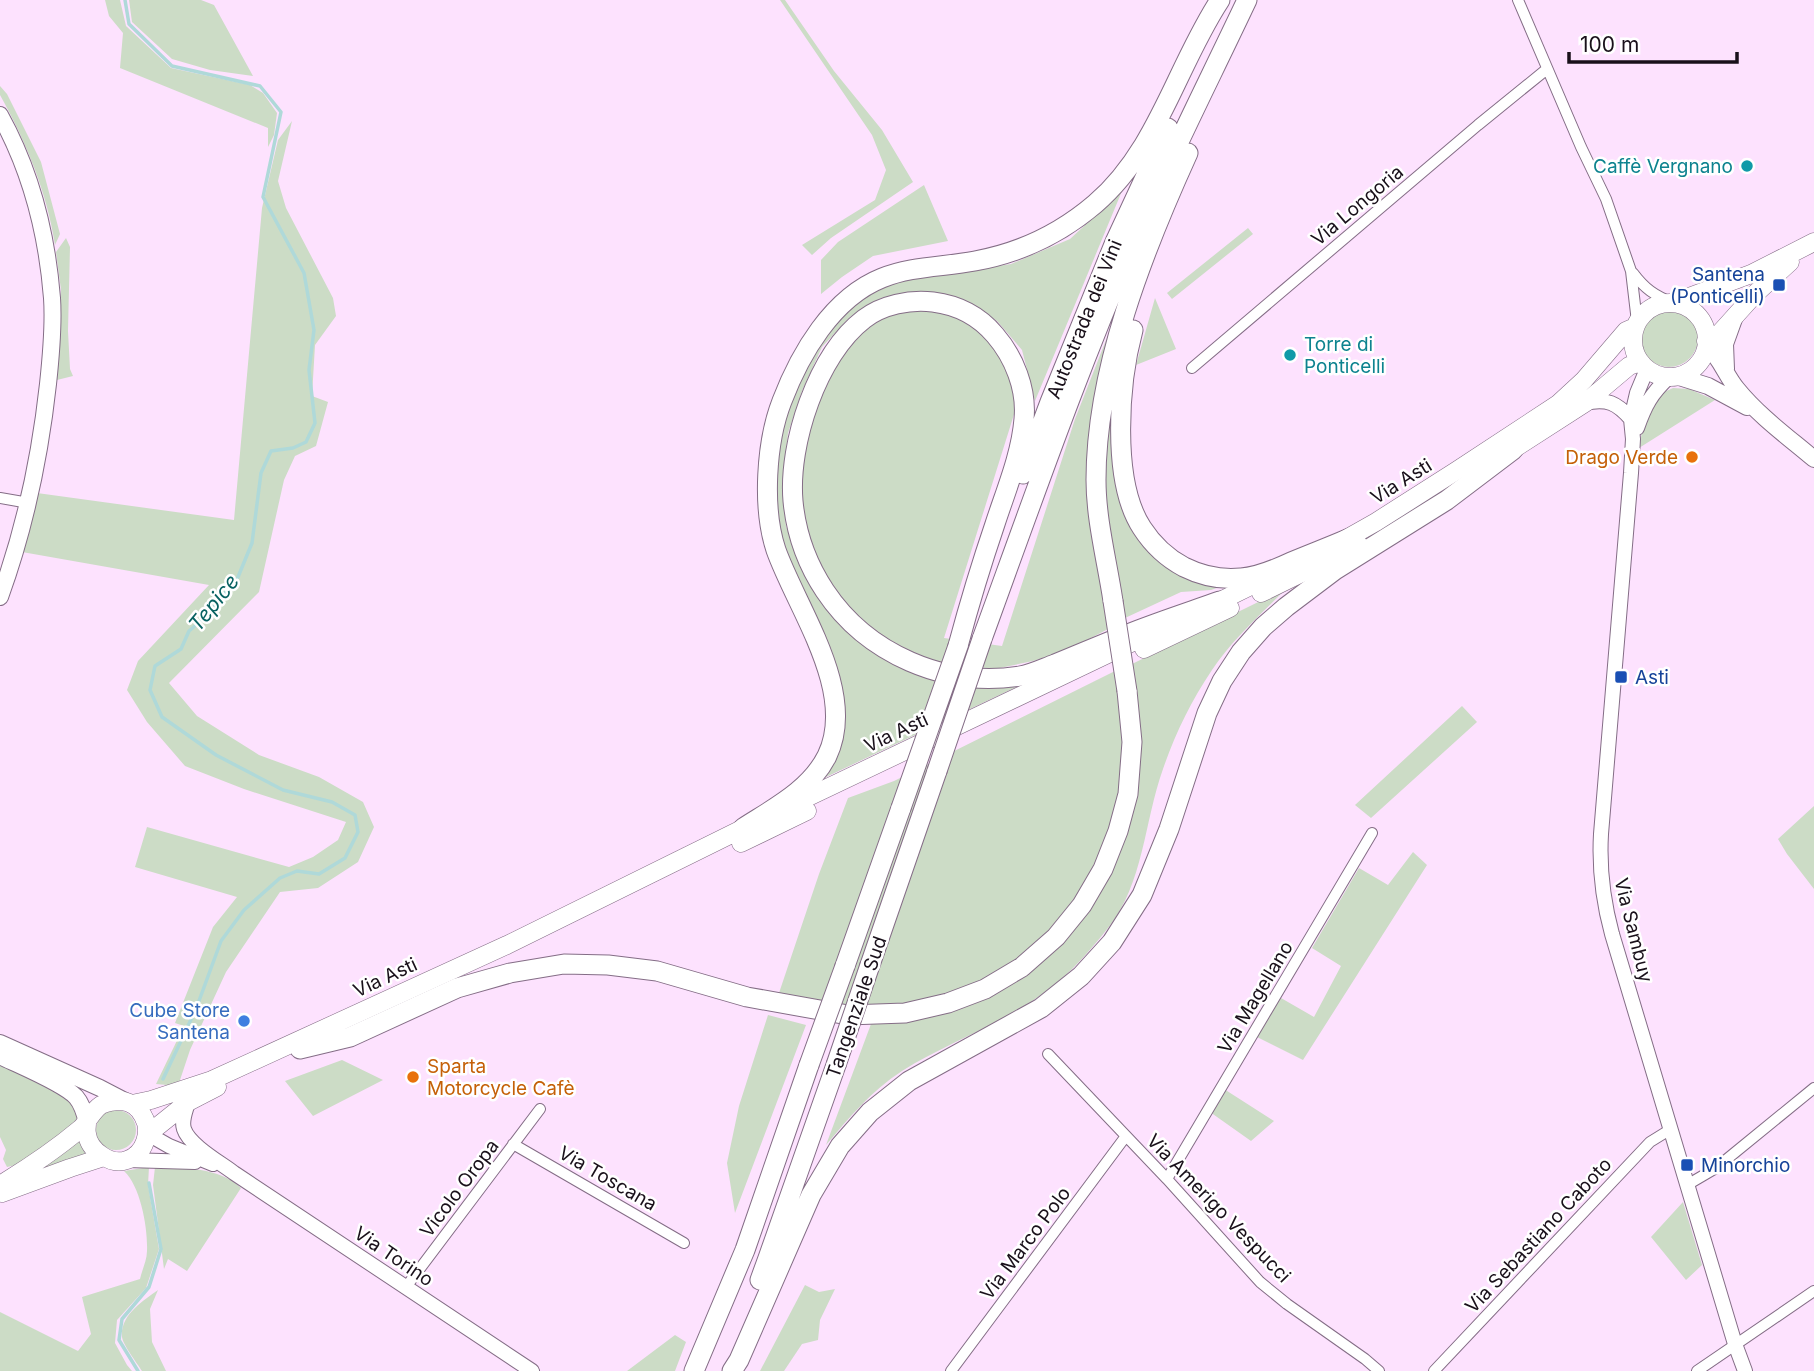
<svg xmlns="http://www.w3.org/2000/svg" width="1814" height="1371" font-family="Inter,sans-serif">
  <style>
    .green { fill: #ccdcc6 }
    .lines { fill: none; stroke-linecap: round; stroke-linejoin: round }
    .stream { stroke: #afd9d9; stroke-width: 3.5 }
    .minor-casing { stroke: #846d86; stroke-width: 12 }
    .tertiary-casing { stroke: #846d86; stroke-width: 16 }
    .secondary-casing { stroke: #846d86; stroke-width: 18 }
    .primary-casing { stroke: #846d86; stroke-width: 19 }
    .motorway-casing { stroke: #846d86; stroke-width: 21 }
    .minor { stroke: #fff; stroke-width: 10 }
    .tertiary { stroke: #fff; stroke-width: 14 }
    .secondary { stroke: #fff; stroke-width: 16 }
    .primary { stroke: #fff; stroke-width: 18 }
    .motorway { stroke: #fff; stroke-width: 19 }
    .motorway-bridge-casing { stroke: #846d86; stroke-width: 21; stroke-linecap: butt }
    .motorway-bridge { stroke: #fff; stroke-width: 19 }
    .culture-dot { fill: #0f9aa8; stroke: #fff; stroke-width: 2.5 }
    .transit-dot { fill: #1a4fb4; stroke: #fff; stroke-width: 2.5 }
    .food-dot { fill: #e8710a; stroke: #fff; stroke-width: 2.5 }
    .shop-dot { fill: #3f7fe0; stroke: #fff; stroke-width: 2.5 }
    .labels { text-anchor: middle; stroke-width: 5; stroke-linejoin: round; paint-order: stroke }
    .culture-label { font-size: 19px; fill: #0d838f; stroke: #fff; text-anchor: end }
    .street-label { font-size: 19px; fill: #19101a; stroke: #fff }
    .transit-label { font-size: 19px; fill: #164399; stroke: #fff; text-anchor: start }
    .food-label { font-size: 19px; fill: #c56008; stroke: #fff; text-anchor: end }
    .shop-label { font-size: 19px; fill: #366cbe; stroke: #fff; text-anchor: end }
    .water-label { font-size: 21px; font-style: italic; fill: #086262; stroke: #fff }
  </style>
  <rect width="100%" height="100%" fill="#fde2fe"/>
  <path class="green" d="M105 0H120L126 26 171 68 250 85 263 93 277 113 274 135 268 147V128L120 68 123 33 109 16Z
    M129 0H201L214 5 253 76 210 70 172 59 132 22Z
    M780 0H785L834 71 882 130 913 182 831 238 812 255 802 245 875 200 886 170 872 135Z
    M0 86 7 94 41 162 60 234 55 245C47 192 26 142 0 95Z
    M292 121 278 181 286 208 333 298 336 316 315 345 312 396 328 402 316 446 295 456 284 480 259 592 169 683 197 716 259 755 319 777 363 802 374 827 358 862 318 888 280 892 226 972 190 1050 178 1086 156 1084 184 1026 175 1023 213 927 237 897 135 867 147 827 289 867 313 857 338 840 346 822 244 789 185 766 147 722 127 690 138 661 209 585 22 552 37 493 234 520 262 208 278 140Z
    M924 185 948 241 873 256 842 277 821 294V260L838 242Z
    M1122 191 1035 401 1022 350 997 321 974 306 909 293 881 298 850 317 822 347 802 391 788 433 782 486 786 526 802 569 898 663 1027 682 824 778 838 752 845 711 838 674 779 533 773 488 781 426 812 350 853 303 887 283 1011 264 1070 239Z
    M1248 228 1253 234 1172 299 1167 293Z
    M66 238 70 247 68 331 70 369 73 376 57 380 61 290 56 252Z
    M1126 289 1096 407 1110 628 1068 650 1033 661 995 669 933 662 879 636 833 592 810 549 799 501 801 452 815 403 836 361 857 334 890 312 922 308 949 310 977 326 995 347 1013 382 1016 408 944 638 1002 646 1075 419Z
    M1155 298 1176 349 1136 365Z
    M1640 338a29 29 0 1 1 58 0a29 29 0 1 1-58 0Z
    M1113 381 1117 457 1154 552 1234 582 1211 590 1181 592 1125 618 1108 532 1103 476Z
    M1673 388 1689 389 1715 400 1639 448 1643 426 1660 394Z
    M1287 588C1261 614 1232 640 1212 670 1191 701 1175 734 1163 769 1144 822 1144 883 1108 928 1089 952 1070 974 1045 992 1001 1025 948 1042 902 1071 871 1091 849 1118 826 1145L871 1024 934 1015 1035 966 1120 841 1132 664Z
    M1115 671 1122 705 1124 773 1113 831 1077 901 1052 932 1020 958 987 979 946 996 875 1009 812 1002 779 993 819 874 848 798 894 781Z
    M1462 706 1477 722 1371 818 1355 805Z
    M1814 806V889L1787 854 1778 839Z
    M1413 852 1427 865 1303 1060 1255 1036 1281 998 1314 1017 1341 966 1312 948 1359 868 1388 885Z
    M768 1015 806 1025 735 1213 727 1163 739 1106Z
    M342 1060 383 1080 313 1116 285 1081Z
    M0 1063 58 1093 74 1103 78 1116 74 1125 21 1164 7 1167 3 1159 6 1150 0 1137Z
    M1224 1089 1274 1121 1251 1141 1210 1112Z
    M96 1130a20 20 0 1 1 40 0a20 20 0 1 1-40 0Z
    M79 1138 87 1153 36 1175 32 1172Z
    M149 1167 148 1185 159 1249 146 1288 117 1320 115 1343 127 1365 132 1371H0V1312L78 1351 91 1334 82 1297 140 1279C142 1270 147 1260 147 1251 148 1229 141 1187 124 1171Z
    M155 1167C184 1168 219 1167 241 1188L187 1271 168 1259 164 1269 153 1185Z
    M1683 1202 1702 1265 1686 1280 1651 1237Z
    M805 1285 819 1292 835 1289 820 1320 818 1340 802 1344 784 1371H760Z
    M158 1290 150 1309 152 1342 166 1371H142C137 1363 123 1345 122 1337 120 1315 143 1301 158 1290Z
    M675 1335 686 1342 675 1371H627Z"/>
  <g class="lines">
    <path class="stream" d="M125 0 129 24 172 66 260 86 281 112 263 197 304 273 314 330 309 370 315 423 306 442 293 448 271 451 261 473 252 543 238 577 203 619 189 631 181 649 155 666 150 690 162 717 216 755 283 790 332 802 355 815 358 832 345 858 319 874 297 871 280 878 244 910 221 941 196 1009 163 1079
      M138 1371 119 1340 122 1319 149 1287 161 1249 149 1183"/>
    <defs>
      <path id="minor" d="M1518 0 1581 147 1606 199 1631 271 1637 322
        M1633 273C1645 289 1654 295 1673 303
        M1192 368 1478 125 1547 69
        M0 498 29 503
        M1048 1054 1167 1179 1260 1282 1287 1304 1365 1359 1379 1371
        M513 1144 684 1243
        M1167 1179 1372 833
        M1687 1185 1716 1168 1814 1088
        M406 1287 540 1109
        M951 1371 1126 1136
        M1434 1371 1650 1142 1671 1129
        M1697 1371 1814 1291"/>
      <path id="tertiary" d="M1647 369 1637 393 1631 419 1633 439 1631 473 1601 834C1599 869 1603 901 1612 934L1735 1344 1745 1371
        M1585 403C1607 398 1617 403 1631 419
        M1637 428C1645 405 1651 394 1669 377
        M188 1102C186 1111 181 1120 184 1129 189 1145 221 1163 234 1173L532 1371
        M148 1134 169 1146 213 1164
        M127 1160 195 1162"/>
      <path id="secondary" d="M0 115C31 171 47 235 52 298 54 326 51 356 48 384 40 457 25 528 0 597
        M1706 345C1720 357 1726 376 1737 389 1759 416 1788 437 1814 459
        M1726 369 1725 344 1734 319
        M1676 376 1708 386 1747 407
        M0 1043 100 1088 125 1101
        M0 1056C18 1065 63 1083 76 1097 82 1104 85 1114 87 1123"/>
      <path id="primary" d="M1673 303 1751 274 1814 242
        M1633 340a37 37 0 1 1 74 0a37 37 0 1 1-74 0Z
        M1706 341 1718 335 1755 294 1790 262
        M1501 457 1585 403 1629 366 1640 362
        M1337 544 1376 522 1456 471 1558 404 1584 380 1626 331 1635 327
        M1261 593 1359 545
        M1208 607 1271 576
        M1144 649 1230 608
        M781 810 1154 632
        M741 843 807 811
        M132 1104 151 1100 212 1080 507 945 756 822
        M148 1134 188 1102 217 1087
        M0 1185C28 1168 55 1150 80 1129 88 1122 92 1111 101 1105 107 1102 115 1101 122 1101 131 1102 139 1108 143 1116 152 1131 145 1154 127 1160 110 1166 89 1150 87 1134 86 1130 87 1126 87 1123
        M2 1193 70 1168 104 1157"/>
      <path id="motorway" d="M1133 330C1119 382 1111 481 1142 528 1153 545 1167 558 1184 567 1202 576 1221 580 1241 578 1258 577 1276 569 1291 562 1311 554 1331 546 1350 538
        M1023 474 1050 402 1115 242 1168 128
        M1113 601C1107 561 1096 520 1096 480 1096 370 1143 252 1188 153
        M982 639C1033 499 1082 358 1142 222 1175 147 1212 74 1247 0
        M958 646C969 605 981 565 995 524 1006 490 1021 455 1024 419 1027 389 1014 357 995 335 979 316 957 305 933 302 910 299 882 305 864 319 817 355 788 444 793 501 796 533 807 564 825 591 867 654 945 688 1020 676 1032 674 1044 668 1055 664 1079 654 1103 644 1128 634 1158 622 1189 612 1220 601
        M743 828C774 808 810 790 827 756 858 692 797 609 776 550 762 508 766 442 782 401 800 354 832 298 882 278 911 266 944 267 975 261 1019 253 1061 233 1095 204 1158 150 1176 67 1220 0
        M870 965 937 771
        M845 966 901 808
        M300 1049 350 1037 457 988 510 973 564 964 608 965 657 971 747 997 848 1015 905 1013 948 1003 985 989 1022 967 1056 937 1082 905 1103 869 1118 831 1128 794 1132 742 1127 691
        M760 1280 768 1258 836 1065
        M694 1371 745 1250 809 1065
        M732 1371 739 1360 811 1195 840 1146 870 1112 909 1081 1041 1008 1081 976 1112 942 1142 895 1169 829 1207 713 1222 681 1241 652 1263 627 1286 607 1335 570 1447 500 1513 450"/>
    </defs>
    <use href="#minor" class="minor-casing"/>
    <use href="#tertiary" class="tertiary-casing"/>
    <use href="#secondary" class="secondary-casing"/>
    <use href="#primary" class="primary-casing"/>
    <use href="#motorway" class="motorway-casing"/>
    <use href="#minor" class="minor"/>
    <use href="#tertiary" class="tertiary"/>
    <use href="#secondary" class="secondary"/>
    <use href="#primary" class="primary"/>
    <use href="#motorway" class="motorway"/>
    <defs>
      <path id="motorway-bridge" d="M1113 601 1127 691
        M937 771 982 639
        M901 808 958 646
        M809 1065 845 966
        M836 1065 870 965"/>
    </defs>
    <use href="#motorway-bridge" class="motorway-bridge-casing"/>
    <use href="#motorway-bridge" class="motorway-bridge"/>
  </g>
  <g class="culture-dot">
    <circle cx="1747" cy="166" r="7"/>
    <circle cx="1290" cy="355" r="7"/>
  </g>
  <g class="transit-dot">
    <rect x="1772" y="278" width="14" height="14" rx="3.5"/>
    <rect x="1614" y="670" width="14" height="14" rx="3.5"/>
    <rect x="1680" y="1158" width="14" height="14" rx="3.5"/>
  </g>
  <g class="food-dot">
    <circle cx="1692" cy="457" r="7"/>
    <circle cx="413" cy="1077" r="7"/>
  </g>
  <circle class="shop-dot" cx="244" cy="1021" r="7"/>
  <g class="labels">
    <g class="culture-label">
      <text x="1733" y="173">Caffè Vergnano</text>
      <text x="1304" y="351" text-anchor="start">Torre di<tspan x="1304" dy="22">Ponticelli</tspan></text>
    </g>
    <g class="street-label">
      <text transform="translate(1357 205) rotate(-40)" y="7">Via Longoria</text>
      <text transform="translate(1084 319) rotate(-68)" y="7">Autostrada dei Vini</text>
      <text transform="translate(1401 481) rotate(-32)" y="7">Via Asti</text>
      <text transform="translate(896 732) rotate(-25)" y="7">Via Asti</text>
      <text transform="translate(1634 930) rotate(76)" y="7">Via Sambuy</text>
      <text transform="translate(385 977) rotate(-25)" y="7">Via Asti</text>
      <text transform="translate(1255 997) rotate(-59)" y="7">Via Magellano</text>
      <text transform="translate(856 1007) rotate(-71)" y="7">Tangenziale Sud</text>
      <text transform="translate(608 1178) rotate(30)" y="7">Via Toscana</text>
      <text transform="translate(459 1188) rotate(-53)" y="7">Vicolo Oropa</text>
      <text transform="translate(1219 1208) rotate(46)" y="7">Via Amerigo Vespucci</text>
      <text transform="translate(1538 1235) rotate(-47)" y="7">Via Sebastiano Caboto</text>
      <text transform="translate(1025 1243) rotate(-53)" y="7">Via Marco Polo</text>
      <text transform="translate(394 1256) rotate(34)" y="7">Via Torino</text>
    </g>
    <g class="transit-label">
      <text x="1765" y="281" text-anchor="end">Santena<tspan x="1765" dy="22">(Ponticelli)</tspan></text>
      <text x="1635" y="684">Asti</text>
      <text x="1701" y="1172">Minorchio</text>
    </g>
    <g class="food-label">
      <text x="1678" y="464">Drago Verde</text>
      <text x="427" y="1073" text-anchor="start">Sparta<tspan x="427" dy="22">Motorcycle Cafè</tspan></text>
    </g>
    <g class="shop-label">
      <text x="230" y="1017">Cube Store<tspan x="230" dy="22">Santena</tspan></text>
    </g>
    <g class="water-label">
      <text transform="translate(214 603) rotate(-51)" y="7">Tepice</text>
    </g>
  </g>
  <path d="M1569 52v10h168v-10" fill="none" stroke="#19101a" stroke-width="3.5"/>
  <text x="1580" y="52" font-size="21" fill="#19101a" stroke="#ffffff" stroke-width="5" paint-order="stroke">100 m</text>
</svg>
